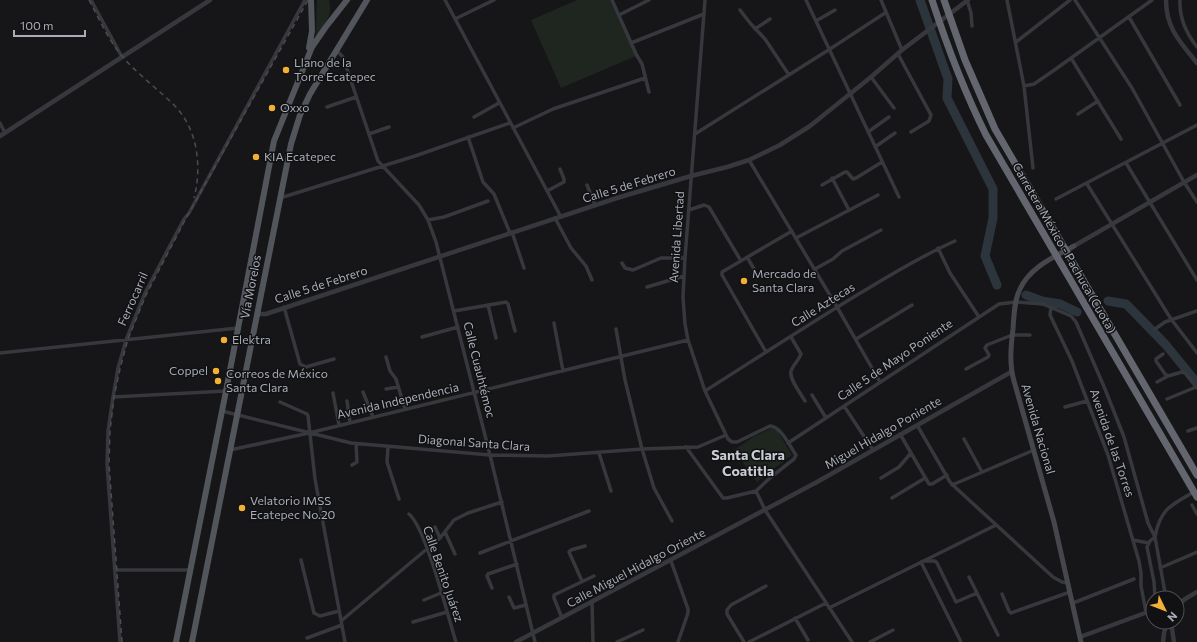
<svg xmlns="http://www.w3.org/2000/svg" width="1197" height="642" font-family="Commissioner,sans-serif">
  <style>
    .green { fill: #1e261f }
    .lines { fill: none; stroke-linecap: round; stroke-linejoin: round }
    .river { stroke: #2c353c; stroke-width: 9 }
    .minor { stroke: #37383d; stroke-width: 3.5 }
    .tertiary { stroke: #37383d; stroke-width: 4.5 }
    .secondary { stroke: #45474d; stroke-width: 5 }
    .primary { stroke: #53555c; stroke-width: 6 }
    .motorway { stroke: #63666e; stroke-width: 7 }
    .rail { stroke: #4a4c52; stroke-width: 1.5; stroke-dasharray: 5 4; stroke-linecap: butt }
    .poi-dot { fill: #f2b134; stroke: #111113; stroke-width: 1.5 }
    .labels { text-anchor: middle; stroke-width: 3; stroke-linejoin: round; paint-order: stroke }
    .poi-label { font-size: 12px; fill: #a8adb8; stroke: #111113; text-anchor: start }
    .street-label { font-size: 12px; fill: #a8adb8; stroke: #111113 }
    .quarter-label { font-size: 14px; font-weight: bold; fill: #c9ccd4; stroke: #111113 }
  </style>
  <rect width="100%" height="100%" fill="#161618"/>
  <path class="green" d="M317 0H329C333 18 326 21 316 35Z
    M577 0H610L636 56 561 88 531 20Z
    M772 428 777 430 792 455 757 482 734 450 753 437Z"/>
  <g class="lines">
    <path class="river" d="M920 0 948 79 947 98 993 189V218L985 256 997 285
      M1026 295 1042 301 1060 304 1077 312
      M1108 301 1126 304 1133 311 1166 345 1197 383"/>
    <path class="minor" d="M91 0 122 57
      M445 0 561 217
      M612 0 636 54 642 64 649 92
      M705 0 685 258 683 297 685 324 688 340 705 391 728 439 732 442H737L770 426C781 426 790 447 796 455L794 459 771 477 756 491
      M806 0 899 197
      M881 0 902 50
      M967 0 971 13 972 26
      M1007 0 1024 86 1033 168
      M1075 0 1132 88 1184 182 1197 202
      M1180 0C1179 18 1186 33 1197 47
      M740 10 750 23 765 39 789 75
      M619 15 649 0
      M1129 17 1180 105
      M455 19 494 0
      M816 21 835 10
      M755 29 770 19
      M1016 42 1070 0
      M631 43 704 14
      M336 50 343 57 378 161 419 205 428 220 436 242 490 455 535 642
      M898 54 931 115 929 121 911 132
      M1071 58 1121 139
      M871 77 894 108
      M1024 86 1034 84 1053 71 1152 0
      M327 107 356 97
      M1078 114 1098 101
      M474 117 499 103
      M0 123 5 133
      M513 128 553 109 645 78
      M868 132 889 117
      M369 134 389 127
      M695 134 830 49 885 13
      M468 137 483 182 494 194 510 233
      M875 147 895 133
      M749 160 837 307 880 382
      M1126 163 1197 280
      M832 178 849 210
      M1087 184 1171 319 1197 353
      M587 185 595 205
      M822 185 845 172H847L853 179 856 178 882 162
      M547 191 564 182V179L560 169
      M280 198 415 156 510 123
      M1056 199 1197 125
      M689 210 704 205 709 207 741 261
      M555 218 571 248 586 266 592 280
      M428 220 444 217 488 201
      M512 232 524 268
      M796 238 878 195
      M938 248 950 273 979 317
      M747 257 754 269
      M622 263 625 268 633 270 661 258H685
      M815 269 833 259 842 251 881 230
      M647 287 684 276
      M488 305 496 338
      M284 307 300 364 306 367 334 359
      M1051 308 1050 315 1072 361 1108 455 1139 561 1141 573V586L1146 612
      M454 311 506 302 508 304 515 331
      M554 323 563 371
      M616 329 625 380 642 449 654 488 672 521
      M1155 329 1165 322 1197 311
      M422 337 458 327
      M791 337 801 354C799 360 793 365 791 371 789 379 801 394 805 401
      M856 339 912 305
      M766 352 722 275V272L792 231
      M0 353 238 328
      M1163 354 1156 359V361L1165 374 1168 376
      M386 357 390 371 396 379 405 409
      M966 369 988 357 989 355 985 348 987 345 1012 335H1030
      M1157 382 1168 376 1182 372 1185 373 1197 388
      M386 389 398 387
      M705 391C757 358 809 324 862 292 892 274 923 255 955 241
      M363 392 373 417
      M333 393 339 425
      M812 395 826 418
      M113 397 226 391
      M1167 399 1196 387
      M347 401 350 422
      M280 402 307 414 308 416 315 479 345 642
      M844 406 873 450
      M1065 407 1087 401
      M222 411 351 443 490 455 548 456 642 449 698 447 726 435
      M917 425 950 482 956 488 1053 577 1062 582 1068 583
      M1188 431 1197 428
      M900 434 929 484H932L947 475
      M964 439 982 472
      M788 443 999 304 1016 302 1043 304 1071 316 1076 322 1105 389 1124 437 1148 523 1155 537 1166 598
      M388 447 387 462 399 499
      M686 447 723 498H727L756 491
      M230 450 309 433 688 340
      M599 453 611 491
      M352 465 357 462 356 444
      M881 478 899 467 911 453
      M952 485 1034 450
      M756 491 765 510 852 642
      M892 498 925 478
      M1192 505 1197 514
      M409 514C426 528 448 617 456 642
      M435 527 440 538
      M445 532 455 554
      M1155 537C1160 509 1171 505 1194 492
      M1133 540 1149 543
      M480 553 589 511
      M301 560 314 613 320 616 339 611
      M671 561 688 609V613L678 642
      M924 561H935L937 563 956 602 977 593
      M921 562 961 642
      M1160 568 1197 552
      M115 570H190
      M969 577 998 635
      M582 581 569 552 571 550 585 546
      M492 588 487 576 488 574 517 564
      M1002 594 1009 611 1011 613 1070 592
      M509 597 514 608 526 605
      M1155 598 1154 582 1147 547 1150 541 1155 537
      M424 600 441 593
      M592 602 593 642
      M1073 603 1134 579
      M829 608 996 525
      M562 618 554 598V595L594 576
      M795 618 808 640
      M341 621 440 538 454 520 468 513 502 502
      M413 622 447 612
      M307 638 342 625
      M120 642 107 464 108 431 113 397 118 368 126 340 145 293 184 219 189 213 305 0
      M617 642 643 630
      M744 642 727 614V610L731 605 766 586
      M749 642 826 603
      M870 642 893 630"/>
    <path class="tertiary" d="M1166 0C1166 28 1180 42 1197 63
      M0 136 210 0
      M1074 246 1197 175
      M257 314H266L617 198 691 176 727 167 749 160 780 145 810 126 871 77 902 50 968 0
      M1177 606 1185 599 1197 592
      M1171 622 1174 642
      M1080 637 1153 610
      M516 642 817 482 1011 372
      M1163 642 1164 633 1167 622"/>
    <path class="secondary" d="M1074 246C1054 257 1030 267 1020 289 1014 301 1014 316 1013 329 1011 345 1009 364 1014 381L1054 522 1081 642"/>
    <path class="primary" d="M309 48 312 31 311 0
      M176 642 226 391 274 141 312 47 325 28 347 0
      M192 642 291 144 300 115 310 94 367 0"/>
    <path class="motorway" d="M932 0C947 46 964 91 986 135L1197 497
      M944 0 965 60 995 129 1197 475"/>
    <path class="rail" d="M89 0C99 19 108 39 121 55 137 74 158 89 175 106 198 130 202 167 194 198
      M122 642 109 464 110 431 114 397 120 369 128 339 146 295 184 222 308 0"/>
  </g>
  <g class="poi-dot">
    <circle cx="286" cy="70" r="4"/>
    <circle cx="272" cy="108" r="4"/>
    <circle cx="256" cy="157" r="4"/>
    <circle cx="744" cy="281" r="4"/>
    <circle cx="224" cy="340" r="4"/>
    <circle cx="216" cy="371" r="4"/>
    <circle cx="218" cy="381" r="4"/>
    <circle cx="242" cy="508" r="4"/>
  </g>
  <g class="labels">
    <g class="poi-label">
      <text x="294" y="67">Llano de la<tspan x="294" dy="14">Torre Ecatepec</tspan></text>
      <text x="280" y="112">Oxxo</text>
      <text x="264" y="161">KIA Ecatepec</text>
      <text x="752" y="278">Mercado de<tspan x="752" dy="14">Santa Clara</tspan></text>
      <text x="232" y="344">Elektra</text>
      <text x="208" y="375" text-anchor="end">Coppel</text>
      <text x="226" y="378">Correos de México<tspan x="226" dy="14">Santa Clara</tspan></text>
      <text x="250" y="505">Velatorio IMSS<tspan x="250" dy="14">Ecatepec No.20</tspan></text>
    </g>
    <g class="street-label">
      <text transform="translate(629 185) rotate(-17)" y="4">Calle 5 de Febrero</text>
      <text transform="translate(677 237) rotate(-86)" y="4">Avenida Libertad</text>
      <text transform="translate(1064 248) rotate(60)" y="4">Carretera México - Pachuca (Cuota)</text>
      <text transform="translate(321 285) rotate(-18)" y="4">Calle 5 de Febrero</text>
      <text transform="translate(251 287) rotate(-79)" y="4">Vía Morelos</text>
      <text transform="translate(133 299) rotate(-66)" y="4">Ferrocarril</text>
      <text transform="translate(823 305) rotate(-32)" y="4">Calle Aztecas</text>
      <text transform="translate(895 360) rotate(-34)" y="4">Calle 5 de Mayo Poniente</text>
      <text transform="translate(479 370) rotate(76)" y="4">Calle Cuauhtémoc</text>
      <text transform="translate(398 401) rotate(-13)" y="4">Avenida Independencia</text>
      <text transform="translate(1038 429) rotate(74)" y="4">Avenida Nacional</text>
      <text transform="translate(883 433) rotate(-30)" y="4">Miguel Hidalgo Poniente</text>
      <text transform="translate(474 443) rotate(4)" y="4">Diagonal Santa Clara</text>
      <text transform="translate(1112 443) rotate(71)" y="4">Avenida de las Torres</text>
      <text transform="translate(636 568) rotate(-28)" y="4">Calle Miguel Hidalgo Oriente</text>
      <text transform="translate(443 574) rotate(71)" y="4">Calle Benito Juárez</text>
    </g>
    <g class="quarter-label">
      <text x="748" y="460">Santa Clara<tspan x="748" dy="16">Coatitla</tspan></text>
    </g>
  </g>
  <g transform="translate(1165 610) rotate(133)"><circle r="19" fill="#111113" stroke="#4d4f55"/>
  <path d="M0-3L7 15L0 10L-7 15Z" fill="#f2b134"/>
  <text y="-6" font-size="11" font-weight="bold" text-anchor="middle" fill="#a8adb8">N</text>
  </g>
  <path d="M14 30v6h71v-6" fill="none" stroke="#a8adb8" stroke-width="2"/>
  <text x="20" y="30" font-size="12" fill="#a8adb8" stroke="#111113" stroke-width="3" paint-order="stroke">100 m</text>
</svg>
